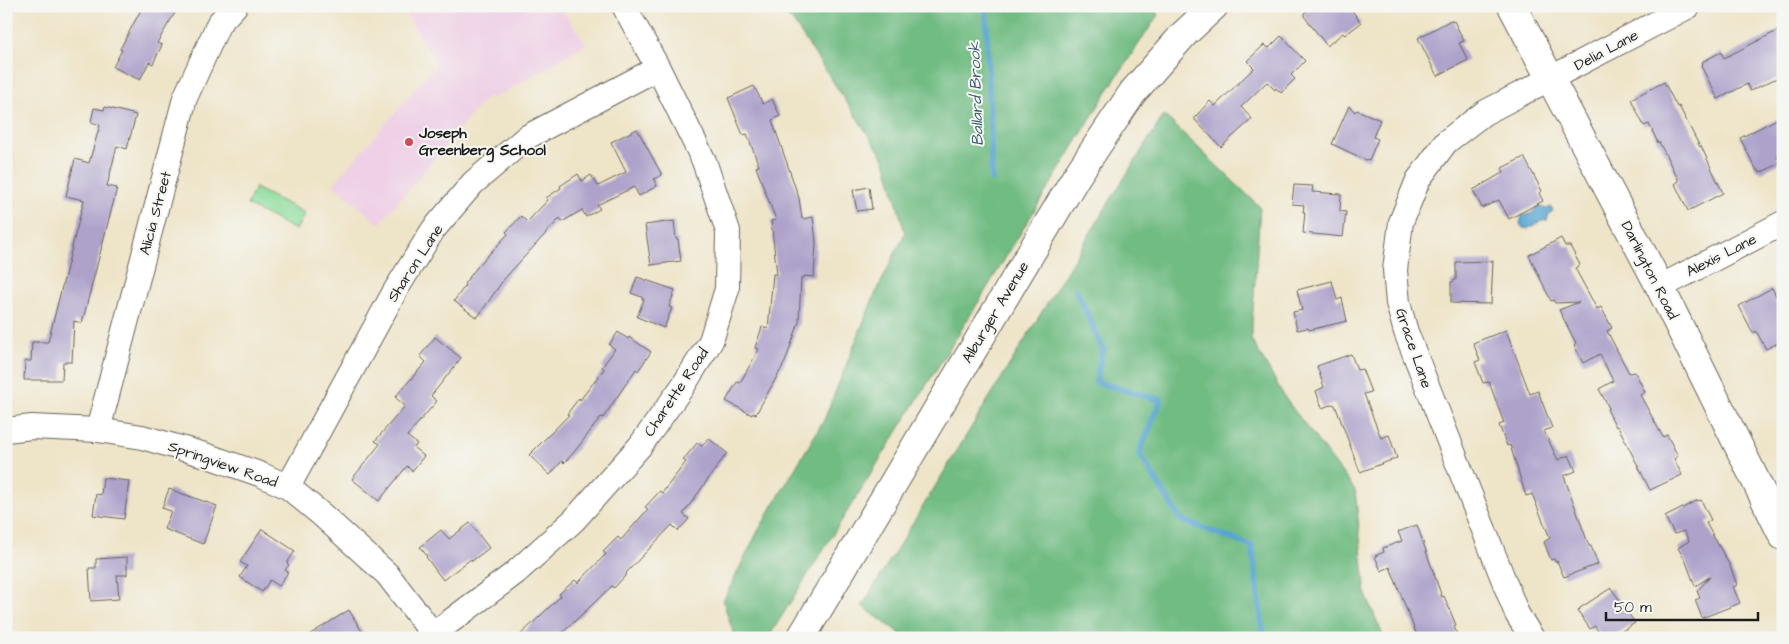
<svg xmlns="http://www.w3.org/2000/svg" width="1789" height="644" font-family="'Architects Daughter',sans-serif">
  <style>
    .built { fill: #efd0e6 }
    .green { fill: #8cdc9b; stroke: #547c5c }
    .forest { fill: #71bc83; stroke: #466c50 }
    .water { fill: #56a4d0; stroke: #396076 }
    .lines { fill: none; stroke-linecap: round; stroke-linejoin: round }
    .stream { stroke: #56a4d0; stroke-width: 6 }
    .building { fill: #aea2cb }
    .street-casing { stroke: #666258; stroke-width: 26 }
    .secondary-casing { stroke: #666258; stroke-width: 30 }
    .street { stroke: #fff; stroke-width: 24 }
    .secondary { stroke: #fff; stroke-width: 28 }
    .poi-dot { fill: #d1495b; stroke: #f6f6f2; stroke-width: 2 }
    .labels { text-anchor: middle; stroke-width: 4; stroke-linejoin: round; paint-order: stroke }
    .street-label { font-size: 15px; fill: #1c1c1c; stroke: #f6f6f2 }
    .poi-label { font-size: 15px; font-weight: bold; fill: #1c1c1c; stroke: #f6f6f2; text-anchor: start }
    .water-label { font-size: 16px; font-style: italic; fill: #36596d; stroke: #f6f6f2 }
  </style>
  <rect width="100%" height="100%" fill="#f6f6f2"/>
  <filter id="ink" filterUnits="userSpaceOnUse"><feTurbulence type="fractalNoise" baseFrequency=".02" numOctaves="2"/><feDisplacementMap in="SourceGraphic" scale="10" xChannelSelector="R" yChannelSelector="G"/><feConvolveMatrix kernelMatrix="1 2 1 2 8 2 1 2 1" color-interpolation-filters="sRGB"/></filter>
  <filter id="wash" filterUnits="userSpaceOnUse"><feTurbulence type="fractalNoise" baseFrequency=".0096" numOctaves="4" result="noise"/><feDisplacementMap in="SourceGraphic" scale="20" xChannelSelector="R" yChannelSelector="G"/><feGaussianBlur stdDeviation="1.12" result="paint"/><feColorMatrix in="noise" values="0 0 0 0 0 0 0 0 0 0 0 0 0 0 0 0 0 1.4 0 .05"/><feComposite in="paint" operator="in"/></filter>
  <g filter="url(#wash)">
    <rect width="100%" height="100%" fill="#eee4c8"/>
    <path class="built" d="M401 6H560L586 44 493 99 488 95 379 224 333 185 437 64Z"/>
    <path class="green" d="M255 188 305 213 296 230 247 205Z"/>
    <path class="forest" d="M779 6H1152L1158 15 1108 90 976 306 768 638H735L723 601 758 531 824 420 872 301 905 233 885 160 794 23Z
      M1164 115 1260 207 1251 339 1287 401 1355 490 1366 595 1384 638H906L862 606 1111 199Z"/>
    <path class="water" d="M1539 206 1546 209 1551 207 1553 211 1549 214 1547 220 1537 223 1528 229 1523 228 1520 224 1522 216 1532 213 1536 208Z"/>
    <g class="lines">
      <path class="stream" d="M986 6 992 180
        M1076 290 1103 349 1096 382 1161 400 1139 453 1181 520 1252 546 1264 638"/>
    </g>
    <g id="blocks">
      <path class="building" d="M143 6H179L157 43 162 45 153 64 149 62 140 80 113 67 122 50 120 49Z
        M1313 6H1349L1361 23 1345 35 1343 33 1327 46 1304 16V13Z
        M1451 20 1452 22 1454 21 1464 41 1459 43 1468 60 1437 76 1418 38Z
        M1783 28V75L1750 91 1747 84 1718 99 1701 66 1703 64 1702 62 1721 52 1724 58Z
        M1281 36 1305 61 1291 75 1295 79 1281 93 1276 88 1275 90 1267 82 1241 107 1252 119 1221 147 1195 120V117L1210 101 1215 106 1254 68 1247 61 1264 45 1269 48Z
        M1664 82 1677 107 1679 106 1700 147 1701 146 1723 193 1688 211 1675 184 1679 181 1659 142 1658 143 1649 124 1644 126 1631 99Z
        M754 86 763 104 772 99 780 116 772 120 799 198 802 219 813 217 816 242 814 277 804 276V278H801L799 322 785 362 756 414 753 413 752 415 726 401 737 382 740 383 759 349 755 348 762 327 768 329 773 274H777L771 221 776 220 756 167 759 166 747 134 743 135 728 98Z
        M1349 106 1355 112 1357 110 1380 120 1373 137 1378 139 1369 160 1367 159 1366 160 1332 144Z
        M105 107 136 115 127 149 117 146 107 186 117 188 82 323 74 321 72 362H63L62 380H24L25 361H31L32 342H48L84 200 66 196 75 159 89 163 100 125 91 122 94 108 104 110Z
        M1783 116V154L1777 157 1780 163 1760 173 1759 170 1757 171 1740 138Z
        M637 129 662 175 654 179 657 186 639 196 634 187 597 205 600 209 586 217 582 210 562 222 560 218 504 279 477 318 454 301 465 286 464 284 478 266 508 234 506 232 521 216 527 222 548 200 546 198 561 188 560 186 578 174 582 181 591 175 598 186 626 172 611 142Z
        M1524 157 1542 191 1539 193 1543 201 1509 219 1499 200 1482 208 1473 190 1504 172 1502 168Z
        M1294 185 1313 186 1312 192 1341 194 1340 211 1346 212 1343 237 1303 233 1305 212H1303L1304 205 1292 204Z
        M869 187 872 209 857 211 853 190Z
        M674 221 676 239H678L681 261 651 265 645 225Z
        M1561 238 1565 246H1570L1580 265 1575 268 1597 309 1601 307 1612 328 1607 331 1629 373 1635 372 1645 392 1640 395 1663 437 1667 435 1678 456 1674 459 1682 475 1650 490 1618 426 1616 427 1607 409 1609 408 1599 389 1613 381 1600 354 1583 363 1574 345 1576 343 1559 310 1579 302 1555 303 1553 300 1551 301 1529 255Z
        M1493 261 1491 304 1451 303V282L1456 280V262Z
        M637 277 675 290 669 307 672 308 664 328 637 317 644 299H642V297L631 293Z
        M1332 281 1337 300 1342 298 1347 321 1309 330 1308 328 1297 330 1293 312 1302 310 1297 290Z
        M1772 288 1783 309V340L1766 349 1756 331 1753 333 1739 306Z
        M1506 330 1530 394 1538 391 1552 428 1544 431 1558 460 1569 455 1576 471 1564 476 1589 546H1591L1598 564 1564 577 1557 561 1555 562 1554 559 1551 560 1544 542 1550 538 1532 494 1526 496 1510 445 1507 446 1499 425 1504 423 1489 382 1483 383 1475 362 1480 360 1473 343Z
        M618 332 628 339 629 337 651 352 638 371 636 369 603 418 601 417 575 451 564 463 562 461 550 475 529 455 569 415 567 414 579 398 580 400 604 369 602 367 615 349 609 345Z
        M435 337 461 358 431 396 437 401 407 436 417 444 414 448 424 456 412 471 407 466 379 501 352 479 380 444 375 441 405 406 395 397 426 362 420 356Z
        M1351 354 1357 370 1362 369 1371 392 1364 394 1381 438 1389 435 1397 458 1360 472 1335 405 1333 404 1322 408 1316 391 1324 387 1317 366Z
        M708 438 727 453 683 514 689 519 678 531 672 525 626 573 627 574 614 588 612 586 557 638H517L561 596 559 594 575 580 578 583 606 554 603 552 618 537 621 540 648 509 645 507 660 491 662 493 686 462 683 460 697 443 702 446Z
        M103 478 129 481 124 519 93 515 96 494 101 495Z
        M169 489 217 506 203 544 164 529 171 511 162 508Z
        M1698 500 1699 501 1701 500 1711 520 1706 523 1730 566 1737 585 1733 587 1740 603 1702 618 1695 600 1700 598 1697 591 1710 577 1695 586 1686 562 1678 548 1689 541 1684 531 1674 534 1665 517Z
        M470 523 489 548 472 561 471 559 443 580 426 557 427 556 420 547 441 530 449 539Z
        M1417 525 1442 597 1444 596 1456 625 1454 626 1458 638H1418L1390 567 1381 571 1375 556 1384 552 1383 548 1402 541 1398 532Z
        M262 529 295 551 287 563 289 565 285 570 288 572 279 586 270 580 262 592 240 577 247 566 240 562Z
        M127 557V575H117L119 599 91 601 89 568H96V559Z
        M1611 588 1635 623 1611 638H1602L1595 626 1590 629 1578 611 1580 609V608Z
        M349 610 366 638H304Z"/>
    </g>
  </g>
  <g filter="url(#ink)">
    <use href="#blocks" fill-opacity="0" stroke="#666258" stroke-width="1"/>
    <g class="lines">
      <defs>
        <path id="street" d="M1660 287 1783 223
          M6 430 32 427 98 430 142 437 205 455 262 475 288 487 322 515 387 574 436 638
          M98 430 185 98 219 23 235 6
          M288 487 395 291 433 230 473 183 527 137 658 68
          M428 638 515 573 574 520 640 446 683 386 711 341 727 289 728 231 704 161 658 68 624 6
          M1532 638 1517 614 1406 332 1398 303 1395 270 1401 222 1418 180 1446 142 1484 113 1689 6"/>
        <path id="secondary" d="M1512 6 1660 287 1783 536
          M801 638 1076 177 1133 92 1184 34 1214 6"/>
      </defs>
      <use href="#street" class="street-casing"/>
      <use href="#secondary" class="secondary-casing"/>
      <use href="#street" class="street"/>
      <use href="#secondary" class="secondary"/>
    </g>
  </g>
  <circle class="poi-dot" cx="409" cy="142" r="5"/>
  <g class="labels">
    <g class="street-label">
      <text transform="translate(1606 50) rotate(-28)" y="5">Delia Lane</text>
      <text transform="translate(155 213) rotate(-75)" y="5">Alicia Street</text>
      <text transform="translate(1721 255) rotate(-27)" y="5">Alexis Lane</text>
      <text transform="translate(415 263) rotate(-57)" y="5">Sharon Lane</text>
      <text transform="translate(1650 270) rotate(63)" y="5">Darlington Road</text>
      <text transform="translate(995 312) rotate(-59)" y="5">Alburger Avenue</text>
      <text transform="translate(1414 348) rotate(71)" y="5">Grace Lane</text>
      <text transform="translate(676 392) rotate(-56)" y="5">Charette Road</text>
      <text transform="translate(223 464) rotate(19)" y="5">Springview Road</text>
    </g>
    <g class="poi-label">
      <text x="419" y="138">Joseph<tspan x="419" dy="17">Greenberg School</tspan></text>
    </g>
    <g class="water-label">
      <text transform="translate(975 94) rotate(-92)" y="6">Ballard Brook</text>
    </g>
  </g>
  <rect width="1789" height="644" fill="none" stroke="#f6f6f2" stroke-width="25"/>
  <path d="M1606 612v8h152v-8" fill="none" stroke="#1c1c1c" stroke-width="2.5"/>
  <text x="1614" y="612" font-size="15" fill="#1c1c1c" stroke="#f6f6f2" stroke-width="4" paint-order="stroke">50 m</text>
</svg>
